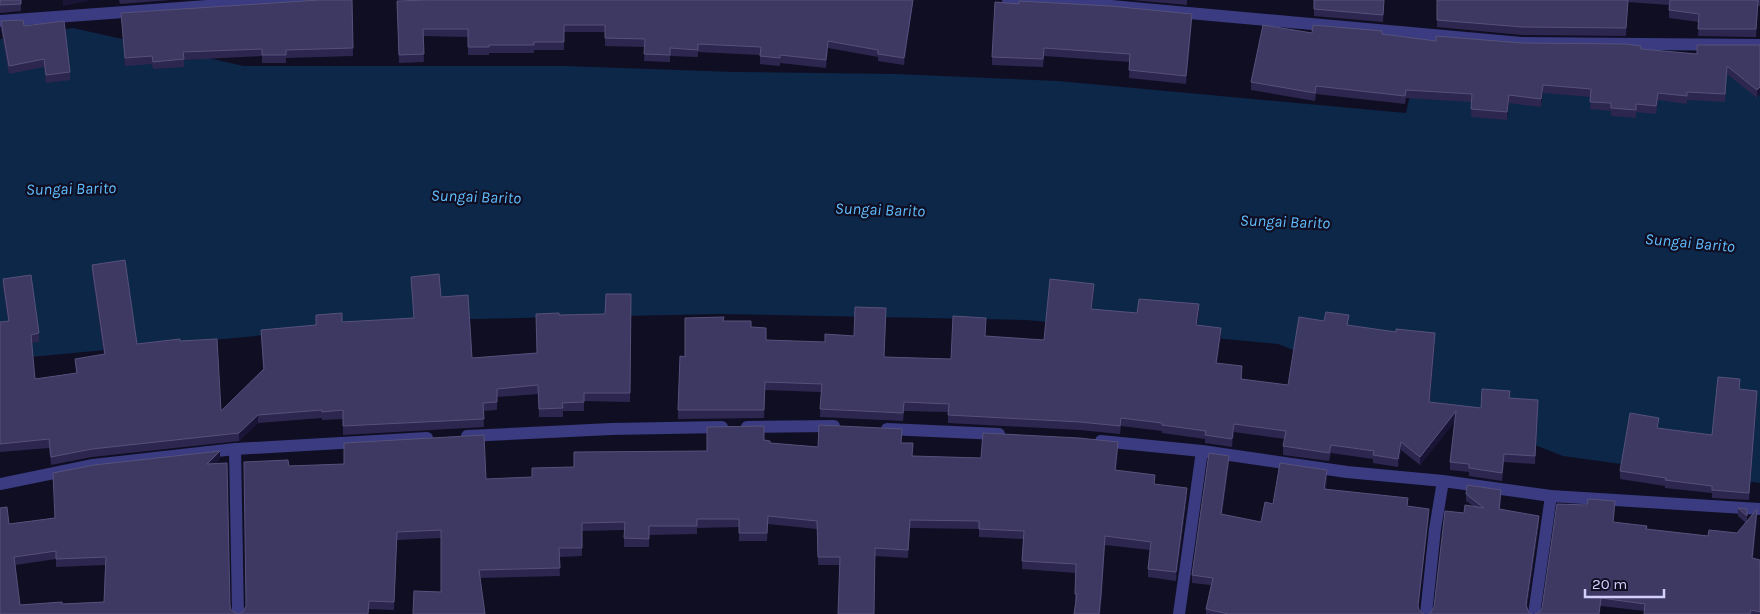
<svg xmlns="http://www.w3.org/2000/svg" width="1760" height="614" font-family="Karla,sans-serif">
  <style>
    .water { fill: #0d2748 }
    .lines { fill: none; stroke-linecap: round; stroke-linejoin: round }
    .minor { stroke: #3a3b81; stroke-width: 12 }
    .wall { fill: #2d2750; fill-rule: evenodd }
    .shaded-wall { fill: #1a1536 }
    .building { fill: #3e3963; stroke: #56517b; fill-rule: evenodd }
    .labels { text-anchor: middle; stroke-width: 4.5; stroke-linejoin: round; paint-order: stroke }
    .water-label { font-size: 16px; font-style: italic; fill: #60befd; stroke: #100e23 }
  </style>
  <rect width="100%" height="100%" fill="#100e23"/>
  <path class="water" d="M73 28 244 66H566L735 72 896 74 1058 81 1406 113 1421 43 1760 63V483L1563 456 1278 344 1026 320 721 314 427 320 30 357 0 375V39Z"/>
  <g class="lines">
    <path class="minor" d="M1008 0 1111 6 1522 43 1760 45
      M0 21 207 6 319 0
      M747 427 834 426
      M887 429 999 434
      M467 436 611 429 722 427
      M1101 441 1202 451 1347 472 1443 481 1551 496 1760 509
      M235 449 238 614
      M0 484 93 465 235 449 427 438
      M1179 614 1202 451
      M1426 614 1435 529 1443 481
      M1534 614 1551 496"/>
  </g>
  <path class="wall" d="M0 0 21 4V11L0 13Z
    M119 0H171L120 4Z
    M352 0 353 56 286 58V63H262V56L184 60V67L153 69 152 64 125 66 121 13Z
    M913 0 904 65 878 61V57L828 48 826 68 780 63V66L760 64V55L698 52V57L670 56V62L644 61 645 47 605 46V32H564V50H534V53H489V55H468V37L423 36 424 62 399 63 397 1Z
    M1132 0H1187V5Z
    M1314 0H1384L1383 22 1314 16Z
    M1437 0H1760V6H1758L1756 37 1698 36 1699 22 1669 18V5L1628 2 1626 36 1522 35 1437 27Z
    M1 21 24 26 70 72V80L46 83 44 67 9 74 1 29Z
    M1192 22 1186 84 1129 78 1130 62 1044 56 1043 67 992 65V57Z
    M1312 33 1382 35 1436 41 1522 43 1641 49 1697 54 1760 45 1757 98 1727 74 1725 102 1687 100V104L1658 100 1656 114 1636 112V118L1611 116V111L1590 109 1591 97 1543 93 1541 107 1509 103 1507 120 1471 117 1472 102 1406 98 1405 104 1316 94 1315 101 1251 90V82Z
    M92 265 137 344 180 341 221 411 263 369 261 330 316 325V315L342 322 414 318 411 277 441 297 472 358 537 353 559 315 605 314 631 294 630 402 584 401V411H563V417H539L538 394 497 397V410L483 411 484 427 343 435V419L322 420V418L258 423 239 441 92 457 51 465 49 448 0 452V322L8 321 3 287V279L39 333V342L31 343 35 379 76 373 75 359 104 355 92 273Z
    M1094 292 1092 309 1137 313 1199 312 1197 326 1221 337 1217 363 1242 375V379L1288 385 1349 324V326L1435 341 1430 402 1481 408 1510 398 1538 409 1535 464 1504 462 1502 481 1469 476V472L1450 470V462L1455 421 1420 465 1401 450 1398 467 1373 463V459L1331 453 1329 461 1283 455V446L1285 439 1234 432 1232 447 1205 443V439L1162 433V431L1121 426 1120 434 1080 430 948 423V412L904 411 903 421 820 417 821 392 765 390 764 418 678 419V410L685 357 723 321 751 327 766 340 825 342 854 336 886 316 884 357 951 359 985 336 1044 340Z
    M1739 389 1757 398 1749 500 1712 498V493L1665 488V486L1620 479V471L1659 425 1658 428 1712 435Z
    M764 440 770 443 818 447 902 443 913 456 981 458 1118 450 1116 470 1187 496 1176 581 1148 577V569L1150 550 1105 545 1101 604 1100 614H1074L1076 602H1075V594L1076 573 1022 569 1023 539 979 537V529L910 528 908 558 875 556 840 565H818L817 529 768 524 767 541H739V527L697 528V534L649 535V547H624V530L582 531V556L559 557 560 576 480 578 441 592V538L397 540 394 610 369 609 368 614H0L9 524 54 518 220 459 216 463 230 606 231 610 238 614 243 612 246 606 289 466 486 479 532 477 574 467 707 451ZM56 559V567L105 565 104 602 62 604 20 605 15 565Z
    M1229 463 1222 514 1261 522 1273 504 1327 477 1326 489 1408 506 1429 516 1418 608 1419 610 1424 614H1206V609L1211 585 1192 583V575Z
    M1466 494 1501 497 1500 510 1539 523 1527 607 1529 613 1430 614 1434 607 1464 513 1473 506 1466 501Z
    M1738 508 1747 516V521L1757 517 1753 559 1760 560V614H1644L1645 611 1601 606 1540 612 1615 509 1613 522 1647 529 1708 536 1737 533 1746 523 1738 516Z"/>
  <path class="shaded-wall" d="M63 0H92L63 6Z
    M913 0V3L904 65V58Z
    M1192 14V22L1186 84V76Z
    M828 41V48L826 68V60Z
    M1543 85V93L1541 107V99Z
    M1760 87V94L1757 98V90Z
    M1509 95V103L1507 120V112Z
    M1094 284V292L1091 317V309Z
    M1199 304V312L1196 334V325Z
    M1221 328V337L1216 371V363Z
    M1435 333V341L1429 410V402Z
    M1757 391V398L1749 500V493Z
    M1456 411V420L1420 465V457Z
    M258 415V423L239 441V433Z
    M1234 424V432L1232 447V439Z
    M1118 442V450L1115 478V470Z
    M1401 442V450L1398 467V459Z
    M220 451V459L207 472V464Z
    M1229 456V463L1221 521V514Z
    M1327 470V477L1324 496V489Z
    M1187 488V496L1176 581V572Z
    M1615 501V509L1613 529V522Z
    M1429 509V516L1418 613V606Z
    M1757 509V517L1752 566V558Z
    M1539 516V523L1526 613V605Z
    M1105 536 1101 604 1100 614H1099Z"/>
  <path class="building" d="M0 0H21V4L0 5Z
    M319 0H352L353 48 286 50V55H262V49L183 52 184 59 153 62 152 56 125 58 121 13Z
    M429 0H913L904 58 878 54V50L828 41 826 60 780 55V58L760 56 761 47 698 44V50L670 48V55L644 54 645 39 605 38V25H564V42H534V45H489V47H468V29H423L424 54 399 55 397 1Z
    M1314 0H1384L1383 15 1314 9Z
    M1437 0H1628L1626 28 1522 27 1437 20Z
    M1670 0H1758L1756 29H1698L1699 14 1669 10Z
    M1019 1 1110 6 1192 14 1186 76 1129 70 1130 54 1044 48 1043 59 992 57 995 2 1019 4Z
    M23 20 24 26 64 21 70 72 46 75 44 59 9 66 1 21Z
    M1263 25 1312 33 1313 25 1382 31V34L1436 41V36L1522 43 1625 44 1641 46V49L1697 54V45H1760V87L1757 90 1727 66 1725 94 1687 92V96L1658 93 1656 106 1636 104V110L1611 108V103L1590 102 1591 89 1543 85 1541 99 1509 95 1507 112 1471 109 1472 94 1406 90 1405 96 1316 86 1315 93 1251 82Z
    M125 260 137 344 180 339V341L217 339 221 411 264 369 261 330 316 325V315L342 313V322L414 318 411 277 439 274 441 297 468 295 472 358 537 353 536 314 559 313V315L605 314 606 294H631L630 393H584V402L562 403 563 408 539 409 538 385 497 389V402L483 403 484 419 343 426V410L322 412V410L258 415 239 433 92 449 51 457 49 439 0 444V322L9 321 3 279 31 275 39 333 31 335 35 379 77 373 75 359 105 354 92 265Z
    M1050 279 1094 284 1091 309 1137 313 1139 299 1199 304 1196 325 1221 328 1216 363 1242 366 1241 379 1288 385 1299 317 1324 321 1326 312 1349 315 1347 325 1396 332V329L1435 333 1429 402 1481 408 1482 389 1510 391 1509 398 1538 400 1535 456 1504 454 1502 473 1469 468V464L1450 462 1456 411 1420 457 1401 442 1398 459 1373 455 1374 451 1331 445 1329 453 1283 446 1286 431 1234 424 1232 439 1205 435 1206 431 1162 425V423L1121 418 1120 426 1080 422 948 415 949 404 904 402 903 413 820 409 822 384 765 382 764 410H678L680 356 685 357V318L724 317 723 321H751V327L766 328V340L825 342V334L854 336 855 307 886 308 884 357 951 359 953 316 986 318 985 336 1044 340Z
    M1718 377 1740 379 1739 389 1757 391 1749 493 1712 490V486L1665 480 1666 478 1620 471 1630 413 1659 418 1657 428 1712 435Z
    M819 425 902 429 901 443H913L912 456 981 458 983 433 1079 438 1118 442 1115 470 1155 475 1154 484 1187 488 1176 572 1148 569 1151 542 1105 536 1101 595 1099 614H1074L1077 594H1075L1076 564 1022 561 1024 531 979 529V521L910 520 908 550 875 548 874 614H838L840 557H818L817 521 768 516 767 533H739V519H697V526H649V539L624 538 625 522 582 523V548H559L560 568 479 570 485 614H413L414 591 441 592V530L397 532 394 602 369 601 368 614H0V508L7 507 9 524 55 518 53 473 94 465 220 451 207 464 227 463 230 606 231 610 238 614 243 612 246 606 244 462 288 460 289 466 344 464V443L484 435 486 479 532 477V468L574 467V452L707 451V427L764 426V440L770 441V443L818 447ZM56 551V559L106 557 104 602 62 604V602L20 605 14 557Z
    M1209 453 1229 456 1221 514 1261 522 1265 502 1273 504 1280 463 1327 470 1324 489 1408 498 1407 506 1429 509 1418 606 1419 610 1424 614H1228L1206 609 1213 578 1192 575Z
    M1467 485 1501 490 1499 509 1539 516 1526 605 1529 613 1532 614H1428H1430L1434 607 1445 511 1464 513 1465 505 1484 508 1466 494Z
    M1588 499 1615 501 1613 522 1647 526 1646 529 1708 536 1709 530 1737 533 1757 509 1752 558 1760 560V612L1751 610 1750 614H1644L1645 604 1601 598 1599 614H1535L1540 612 1542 608 1557 504 1587 505Z
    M1738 508 1747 509V516Z"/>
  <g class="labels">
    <g class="water-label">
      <text transform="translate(71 188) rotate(-1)" y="6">Sungai Barito</text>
      <text transform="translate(476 196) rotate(2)" y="6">Sungai Barito</text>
      <text transform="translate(880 209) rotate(2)" y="6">Sungai Barito</text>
      <text transform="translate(1285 221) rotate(2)" y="6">Sungai Barito</text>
      <text transform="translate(1690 242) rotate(5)" y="6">Sungai Barito</text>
    </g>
  </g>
  <path d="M1585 589v8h79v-8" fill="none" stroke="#d3d0fe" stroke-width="2.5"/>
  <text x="1592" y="589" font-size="15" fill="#d3d0fe" stroke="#100e23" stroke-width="4" paint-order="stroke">20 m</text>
</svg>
